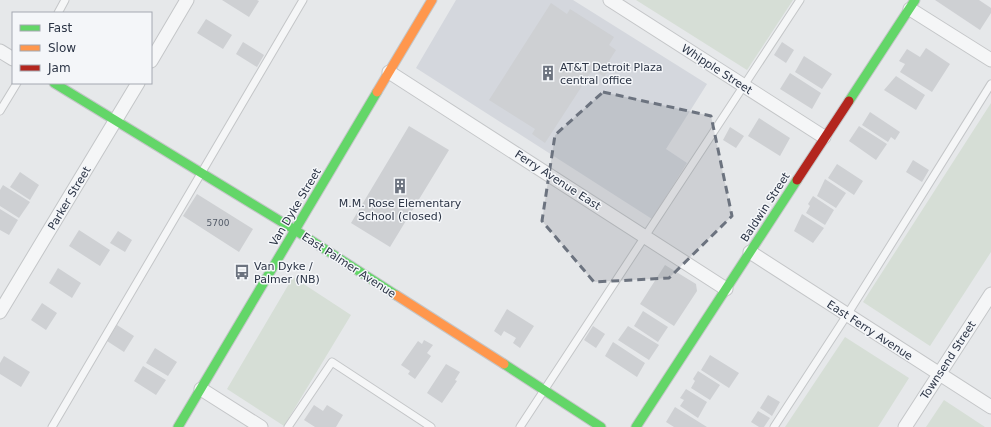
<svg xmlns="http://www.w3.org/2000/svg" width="991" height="427" font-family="'DejaVu Sans',sans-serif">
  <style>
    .built { fill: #d4d7dd }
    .green { fill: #d6ded6 }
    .building { fill: #ced0d3 }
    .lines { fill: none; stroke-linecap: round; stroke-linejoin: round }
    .lane-casing { stroke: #c4c6c8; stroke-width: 9 }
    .street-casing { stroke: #c4c6c8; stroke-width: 15 }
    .fast-casing { stroke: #c4c6c8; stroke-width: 11 }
    .slow-casing { stroke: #c4c6c8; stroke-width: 11 }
    .jam-casing { stroke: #c4c6c8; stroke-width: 11 }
    .lane { stroke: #f5f6f7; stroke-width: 7 }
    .street { stroke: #f5f6f7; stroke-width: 13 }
    .fast { stroke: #63d668; stroke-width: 9 }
    .slow { stroke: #ff974d; stroke-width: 9 }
    .jam { stroke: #b3261e; stroke-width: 9 }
    .marked { fill: #6c737f; fill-opacity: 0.2; stroke: #6c737f; stroke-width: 3; stroke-dasharray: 8 5; stroke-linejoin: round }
    .labels { text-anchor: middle; stroke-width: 3; stroke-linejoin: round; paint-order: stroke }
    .number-label { font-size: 9px; fill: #545c69 }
    .poi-label { font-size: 11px; fill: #2b3445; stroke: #f4f6f9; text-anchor: start }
    .street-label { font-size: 11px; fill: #2b3445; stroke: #f4f6f9 }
  </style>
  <rect width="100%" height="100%" fill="#e6e8ea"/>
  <path class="built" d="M456 0H573L707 84 666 149 687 163 652 219 416 68Z"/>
  <path class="green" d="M636 0H793L747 70Z
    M991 103V252L930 346 863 302Z
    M293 277 351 315 284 426 227 389Z
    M845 337 909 378 878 427H785Z
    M944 400 985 427H926Z"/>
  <path class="building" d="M222 0H257L259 1 249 17Z
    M935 0H979L991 8V13L980 30Z
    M551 3 567 14 570 9 614 37 609 45 616 50 609 61 613 64 604 77 593 69 545 143 532 134 535 129 489 100Z
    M206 19 232 35 223 49 197 33Z
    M243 42 264 55 257 67 236 54Z
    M782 42 794 50 786 63 774 55Z
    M926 48 950 64 932 92 900 72 905 64 899 61 907 49 920 57Z
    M804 56 832 74 822 89 795 72Z
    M790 73 821 93 812 109 780 89Z
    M896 76 925 95 916 110 884 90Z
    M870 112 900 132 895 140 891 137 888 142 862 125Z
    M759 118 790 138 780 156 748 136Z
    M409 126 449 150 390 247 351 223Z
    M859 126 887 144 876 160 849 141Z
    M730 127 744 136 736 148 723 140Z
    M913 160 929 170 922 182 906 172Z
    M837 164 863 181 854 195 828 178Z
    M20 172 39 185 30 200 10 187Z
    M825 179 846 193 836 208 817 196Z
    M3 185 30 202 19 218 0 206V190Z
    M197 194 253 229 239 252 183 216Z
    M813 196 834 210 825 225 806 213 810 206 808 204Z
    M0 209 18 220 9 235 0 230Z
    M802 214 824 228 813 243 794 231Z
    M79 230 110 250 100 266 69 246Z
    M118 231 132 240 125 252 110 243Z
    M665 265 696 284 697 291 674 326 640 304Z
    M58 268 81 283 72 298 49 283Z
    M42 303 57 313 46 330 31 320Z
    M507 309 534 326 520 348 513 343 516 338 504 331 501 336 494 331Z
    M643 311 668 327 658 342 634 326Z
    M117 325 134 336 124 352 107 341Z
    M593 326 605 334 596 348 584 340Z
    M628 326 659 345 649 360 618 340Z
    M424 340 433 345 427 353 431 356 415 379 408 374 410 371 401 365 418 341 422 344Z
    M613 342 645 363 637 377 605 356Z
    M155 348 177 362 168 376 146 363Z
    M710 355 739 373 729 388 701 370Z
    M4 356 30 372 21 387 0 374V363Z
    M446 364 460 372 455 380 457 381 442 403 427 393Z
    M143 366 166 380 156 395 134 381Z
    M698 371 720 385 710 400 691 388 695 381 693 379Z
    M686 389 707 402 698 418 680 406 684 400 680 398Z
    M768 395 780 402 772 416 760 408Z
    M314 405 323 411 327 405 343 415 336 427H315L304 420Z
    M675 407 707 427H674L666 422Z
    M758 411 770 418 764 427H759L751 422Z"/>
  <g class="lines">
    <defs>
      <path id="lane" d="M58 13 65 0
        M0 111 17 83
        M52 427 303 0
        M288 427 332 362 431 427
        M520 427 800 0
        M774 427 847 315 991 84"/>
      <path id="street" d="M610 0 824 137
        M910 9 991 60
        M0 51 13 59
        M151 61 187 0
        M389 72 726 289
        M750 252 991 407
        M0 312 138 83
        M201 389 261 427
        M905 427 991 294"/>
      <path id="fast" d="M54 83 295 230 396 295
        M849 101 915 0
        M504 364 601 427
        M178 427 377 92
        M636 427 797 180"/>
      <path id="slow" d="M377 92 432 0
        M396 295 504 364"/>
      <path id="jam" d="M797 180 849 101"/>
    </defs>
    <use href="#lane" class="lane-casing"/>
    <use href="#street" class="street-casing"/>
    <use href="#fast" class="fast-casing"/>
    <use href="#slow" class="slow-casing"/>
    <use href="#jam" class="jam-casing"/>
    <use href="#lane" class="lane"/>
    <use href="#street" class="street"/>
    <use href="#fast" class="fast"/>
    <use href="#slow" class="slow"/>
    <use href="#jam" class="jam"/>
  </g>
  <path class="marked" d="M603 92 711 116 732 216 669 278 594 282 542 221 555 135Z"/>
  <defs>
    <symbol id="building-bare" viewBox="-9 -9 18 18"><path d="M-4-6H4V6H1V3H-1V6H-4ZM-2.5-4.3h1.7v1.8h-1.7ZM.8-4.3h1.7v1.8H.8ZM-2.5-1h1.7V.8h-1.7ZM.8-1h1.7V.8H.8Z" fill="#6c737f" stroke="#f4f6f9" stroke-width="2.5" paint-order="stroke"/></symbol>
    <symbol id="bus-bare" viewBox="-9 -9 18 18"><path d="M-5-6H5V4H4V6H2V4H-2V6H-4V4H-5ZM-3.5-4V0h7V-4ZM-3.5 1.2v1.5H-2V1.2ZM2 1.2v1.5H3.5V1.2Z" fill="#6c737f" stroke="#f4f6f9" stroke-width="2.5" paint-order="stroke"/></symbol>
  </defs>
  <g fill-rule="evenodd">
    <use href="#building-bare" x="537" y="62" width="22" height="22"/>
    <use href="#building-bare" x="389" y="175" width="22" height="22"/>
    <use href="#bus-bare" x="231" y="261" width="22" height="22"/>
  </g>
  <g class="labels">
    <g class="number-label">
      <text x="218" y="226">5700</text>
    </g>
    <g class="poi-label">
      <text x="560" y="71">AT&amp;T Detroit Plaza<tspan x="560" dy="13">central office</tspan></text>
      <text x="400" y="207" text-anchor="middle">M.M. Rose Elementary<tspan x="400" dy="13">School (closed)</tspan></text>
      <text x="254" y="270">Van Dyke /<tspan x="254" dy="13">Palmer (NB)</tspan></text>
    </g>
    <g class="street-label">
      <text transform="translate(717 69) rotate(33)" y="4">Whipple Street</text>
      <text transform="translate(558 180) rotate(33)" y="4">Ferry Avenue East</text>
      <text transform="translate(69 198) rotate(-59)" y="4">Parker Street</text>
      <text transform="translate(295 207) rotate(-59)" y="4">Van Dyke Street</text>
      <text transform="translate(765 207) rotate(-57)" y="4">Baldwin Street</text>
      <text transform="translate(349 265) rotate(33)" y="4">East Palmer Avenue</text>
      <text transform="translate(870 330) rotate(33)" y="4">East Ferry Avenue</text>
      <text transform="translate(948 360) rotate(-57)" y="4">Townsend Street</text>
    </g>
  </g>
  <rect x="12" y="12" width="140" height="72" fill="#f4f6f9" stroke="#a4a8b1"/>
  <rect x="20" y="25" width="20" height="6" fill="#63d668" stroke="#a4a8b1"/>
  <text x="48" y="32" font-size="12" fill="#2b3445">Fast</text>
  <rect x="20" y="45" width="20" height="6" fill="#ff974d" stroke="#a4a8b1"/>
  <text x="48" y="52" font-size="12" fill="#2b3445">Slow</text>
  <rect x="20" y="65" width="20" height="6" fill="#b3261e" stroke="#a4a8b1"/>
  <text x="48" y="72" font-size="12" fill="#2b3445">Jam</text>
</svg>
